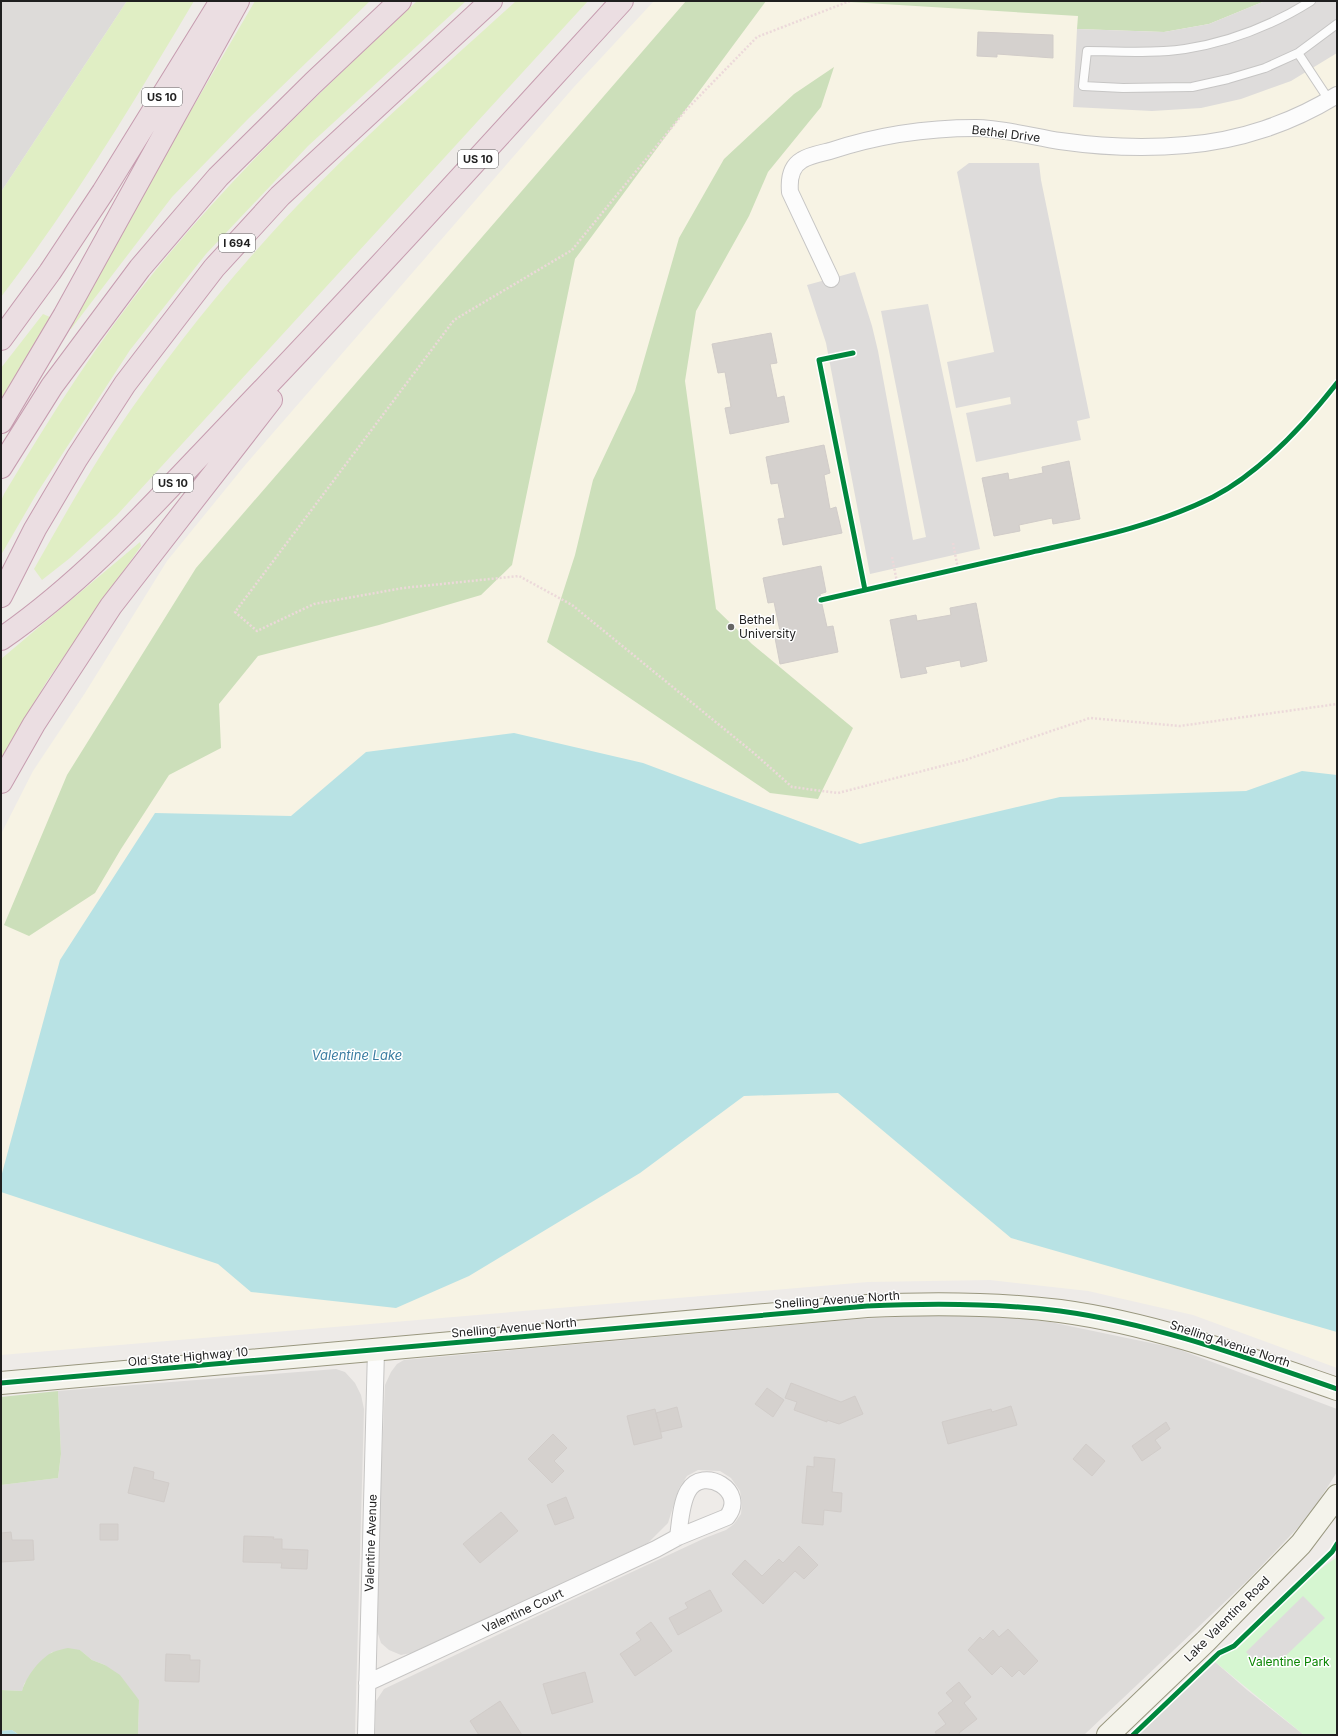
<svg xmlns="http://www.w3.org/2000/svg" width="1338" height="1736" font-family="Inter,sans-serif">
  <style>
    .residential { fill: #dddbd9 }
    .education { fill: #f7f3e4 }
    .grass { fill: #e0eec4 }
    .forest { fill: #ccdfba }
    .park { fill: #d6f6d1 }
    .parking { fill: #dedcdb }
    .water { fill: #b8e2e4 }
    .building { fill: #d5d1ce; stroke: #d1ccc9 }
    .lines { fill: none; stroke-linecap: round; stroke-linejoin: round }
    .lane-casing { stroke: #c6c5c4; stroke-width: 10 }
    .street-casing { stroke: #c6c5c4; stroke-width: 18 }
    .secondary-casing { stroke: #99977f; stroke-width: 24 }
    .highway-casing { stroke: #c69caf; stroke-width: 24 }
    .path { stroke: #ecd9da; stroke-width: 2.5; stroke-dasharray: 2 2; stroke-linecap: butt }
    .lane { stroke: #fcfcfc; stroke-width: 8 }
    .street { stroke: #fcfcfc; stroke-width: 16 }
    .secondary { stroke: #f4f3eb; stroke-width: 22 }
    .highway { stroke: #ebdee2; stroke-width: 22 }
    .cycleway-casing { stroke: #fff; stroke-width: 8 }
    .cycleway { stroke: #00873e; stroke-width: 5 }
    .poi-dot { fill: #676665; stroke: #fff; stroke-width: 1.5 }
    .labels { text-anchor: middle; stroke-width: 3; stroke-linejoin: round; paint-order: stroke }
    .shield { fill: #fff; stroke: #626262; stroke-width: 1 }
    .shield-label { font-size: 11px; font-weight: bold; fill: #1f1f1f }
    .street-label { font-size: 12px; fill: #1f1f1f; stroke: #fff }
    .poi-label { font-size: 12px; fill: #1f1f1f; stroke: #fff; text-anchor: start }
    .park-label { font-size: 12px; fill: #098501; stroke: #fff }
    .water-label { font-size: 13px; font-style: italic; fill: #3a7ca1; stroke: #fff }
  </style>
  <rect width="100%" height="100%" fill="#eeebe8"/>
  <path class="residential" d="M1 1H127L1 192Z
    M959 1314 999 1316 1050 1322 1175 1348 1337 1409V1472L1309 1516 1248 1580 1084 1735H375L376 1701 384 1689 546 1612 705 1538 726 1530 734 1524 741 1514 742 1503 740 1491 731 1478 720 1471 698 1470 687 1476 679 1488 668 1523 648 1543 416 1652 401 1655 389 1650 381 1643 375 1625 385 1385 391 1372 397 1364 404 1360 858 1319Z
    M336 1369 345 1372 355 1383 361 1395 364 1409 355 1735H138L139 1700 105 1665 92 1660 80 1650 52 1652 38 1665 24 1684 22 1691 1 1690V1485L58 1478 61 1454 58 1391Z
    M1214 1661 1247 1690 1304 1735H1137Z"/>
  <path class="education" d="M654 1H1337V1368L1193 1315 1088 1291 990 1280 868 1282 1 1355V834L33 771 85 693 167 561 246 464 574 87Z"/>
  <path class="grass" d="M127 1H194C134 102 73 203 1 297V192Z
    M255 1H370L247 120 172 197 71 329 65 326Z
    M417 1H466L308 146 206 254 130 350 37 493 1 555V501L4 494C50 417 98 341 155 271 234 173 326 87 417 1Z
    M516 1H588L117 515 70 558 42 580 34 569C60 523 86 477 115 433 162 363 214 297 270 235 346 151 433 77 516 1Z
    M43 314 52 318 1 400V368Z
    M140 542 141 546 47 681 1 759V659Z"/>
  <path class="forest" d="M686 1H766L575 259 512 565 481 595 379 625 258 656 219 704 221 748 169 775 121 849 95 893 29 936 4 925 67 775 196 568Z
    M1265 1 1209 24 1164 32 1077 29 1078 16 850 2Z
    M834 67 821 107 768 172 749 216 696 311 685 381 716 609 752 644 853 728 818 799 770 793 547 642 575 555 593 480 635 391 679 238 724 159 794 94Z
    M58 1391 61 1454 58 1478 1 1485V1397Z
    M68 1648 80 1650 92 1660 105 1665 120 1675 139 1700 138 1735H19L12 1730 1 1731V1690L22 1691C26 1677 40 1658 53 1652 58 1650 63 1649 68 1648Z"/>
  <path class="park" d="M1337 1557V1735H1304L1214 1661 1221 1655 1233 1650 1311 1576Z"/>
  <path class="parking" d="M1265 1H1337V53L1291 81 1241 99 1201 108 1152 111 1073 107 1077 29 1164 32 1209 24Z
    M969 163H1039L1041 180 1090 418 1077 421 1081 440 976 462 966 413 1011 404 1010 397 956 408 947 362 994 352 957 172Z
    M855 272 872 326 878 351 913 540 926 537 881 311 928 304 980 549 870 574 826 343 807 285Z
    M1303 1596 1325 1618 1272 1669 1263 1661 1257 1663 1246 1652Z"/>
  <path class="water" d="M514 733 643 763 860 844 1060 797 1246 791 1302 771 1337 775V1332L1011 1238 838 1093 744 1096 640 1173 469 1276 396 1308 251 1292 218 1264 1 1192V1177L60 960 155 813 291 816 366 752Z
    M12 1730 19 1735H1V1731Z"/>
  <path class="building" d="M978 32 1053 35V58L997 54V57L977 56Z
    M771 333 777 363 770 364 777 398 784 396 789 422 730 434 725 408 731 407 725 372 718 373 712 344Z
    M824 445 830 473 824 475 830 509 836 507 842 533 783 545 778 519 785 518 778 483 771 484 766 457Z
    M1069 461 1080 519 1053 524 1052 518 1019 525 1020 531 994 536 982 478 1008 473 1009 480 1043 473 1042 467Z
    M821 566 826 592 820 594 821 600 827 627 833 626 838 652 780 664 775 638 781 636 774 602 768 603 763 578Z
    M976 603 987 661 961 667 960 660 925 667 927 673 901 678 890 620 916 615 917 621 951 615 950 608Z
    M791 1383 841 1402 855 1396 863 1414 839 1424 827 1420V1422L794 1410 797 1402 785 1398Z
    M767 1388 784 1400 773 1417 755 1404Z
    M1011 1406 1017 1425 948 1444 942 1422 991 1409 992 1412Z
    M677 1407 682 1427 661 1432 656 1413Z
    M655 1409 662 1438 634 1445 627 1416Z
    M1166 1422 1170 1429 1155 1440 1161 1448 1142 1461 1132 1446Z
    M553 1434 567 1448 554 1461 564 1471 552 1483 528 1459Z
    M1086 1444 1105 1461 1092 1476 1073 1459Z
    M814 1457 835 1459 832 1492 842 1493 841 1512 824 1510 823 1525 802 1523 807 1466 814 1467Z
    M134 1467 154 1472 153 1479 169 1483 164 1502 128 1493Z
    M566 1497 574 1518 555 1525 547 1505Z
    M501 1512 518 1531 480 1563 463 1544Z
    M100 1524H118V1540H100Z
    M11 1532 12 1540H33L34 1560 1 1562V1533Z
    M244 1536 274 1537 273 1539H282V1549L308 1550 307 1569 281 1568 282 1563 243 1562Z
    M799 1546 818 1565 804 1579 795 1571 763 1604 732 1574 745 1560 762 1576 779 1559 783 1563Z
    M710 1590 722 1611 678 1635 669 1618 688 1608 685 1603Z
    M651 1622 672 1651 635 1676 620 1654 641 1640 636 1633Z
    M1008 1629 1038 1661 1024 1675 1019 1670 1012 1677 1001 1666 992 1675 968 1650 980 1637 983 1640 993 1630 999 1637Z
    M166 1654 190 1655V1660H200L199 1682 165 1681Z
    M585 1672 593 1702 552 1714 543 1684Z
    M959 1682 971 1697 964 1703 977 1719 959 1733 960 1735H937L935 1732 946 1724 938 1713 953 1701 946 1693Z
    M500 1701 522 1735H479L470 1721Z"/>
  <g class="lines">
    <defs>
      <path id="lane" d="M1311 1C1273 25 1229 42 1185 49 1153 54 1119 51 1087 51L1083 86 1123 88 1192 87 1228 79 1265 68 1298 53 1337 24
        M1298 53 1329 100"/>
      <path id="street" d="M831 279 790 192C789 181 790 167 802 160 810 155 822 153 830 151 878 135 926 128 976 128 1000 128 1035 137 1060 141 1102 147 1144 149 1186 145 1239 141 1292 123 1337 95
        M367 1683 656 1549 678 1537 727 1517C748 1491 703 1465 688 1491 681 1503 680 1523 678 1537
        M366 1735 376 1350"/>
      <path id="secondary" d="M1 1383 867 1306C932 1303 996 1303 1060 1311 1156 1324 1247 1358 1337 1389
        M1108 1735 1206 1641 1301 1544 1337 1496"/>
      <path id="highway" d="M1 339 50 272 103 192 221 1
        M1 422 64 316 238 1
        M1 467 52 386 140 268 218 177 313 83 400 1
        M1 596 35 529 77 458 125 384 214 268 280 196 491 1
        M1 639C88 579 159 498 232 422 365 284 493 142 622 1
        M1 782 34 724 111 606 271 400"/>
    </defs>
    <use href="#lane" class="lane-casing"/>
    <use href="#street" class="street-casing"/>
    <use href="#secondary" class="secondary-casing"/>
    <use href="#highway" class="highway-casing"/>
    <path class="path" d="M850 1 757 37 686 110 572 250 454 320 235 612 257 631 314 604 403 588 519 576 572 605 755 754 792 787 838 793 965 760 1090 718 1180 726 1337 704
      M953 543 958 569
      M892 557 897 582
      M821 600C890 584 959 568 1028 553 1090 539 1155 526 1213 497 1261 472 1304 425 1337 383"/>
    <use href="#lane" class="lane"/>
    <use href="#street" class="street"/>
    <use href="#secondary" class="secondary"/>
    <use href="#highway" class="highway"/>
    <defs>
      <path id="cycleway" d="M853 353 819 360 865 590
        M821 600C890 584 959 568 1028 553 1090 539 1155 526 1213 497 1261 472 1304 425 1337 383
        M1 1383 867 1306C932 1303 996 1303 1060 1311 1156 1324 1247 1358 1337 1389
        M1133 1735 1219 1653 1234 1646 1332 1552 1337 1544"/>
    </defs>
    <use href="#cycleway" class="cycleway-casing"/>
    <use href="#cycleway" class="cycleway"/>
  </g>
  <circle class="poi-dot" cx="731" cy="627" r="4"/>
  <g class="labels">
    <g class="shield">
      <rect x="142" y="88" width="40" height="18" rx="3"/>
      <rect x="458" y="150" width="40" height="18" rx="3"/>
      <rect x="219" y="234" width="36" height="18" rx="3"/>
      <rect x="153" y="474" width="40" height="18" rx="3"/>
    </g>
    <g class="shield-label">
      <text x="162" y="101">US 10</text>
      <text x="478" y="163">US 10</text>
      <text x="237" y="247">I 694</text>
      <text x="173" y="487">US 10</text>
    </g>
    <g class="street-label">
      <text transform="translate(1006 134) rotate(7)" y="4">Bethel Drive</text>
      <text transform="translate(837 1300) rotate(-4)" y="4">Snelling Avenue North</text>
      <text transform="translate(514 1328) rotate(-5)" y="4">Snelling Avenue North</text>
      <text transform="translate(1230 1344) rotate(18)" y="4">Snelling Avenue North</text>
      <text transform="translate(188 1357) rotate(-5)" y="4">Old State Highway 10</text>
      <text transform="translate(371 1543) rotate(-88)" y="4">Valentine Avenue</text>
      <text transform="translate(523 1611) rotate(-25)" y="4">Valentine Court</text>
      <text transform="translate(1227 1619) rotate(-45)" y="4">Lake Valentine Road</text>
    </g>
    <g class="poi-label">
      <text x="739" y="624">Bethel<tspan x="739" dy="14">University</tspan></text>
    </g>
    <g class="park-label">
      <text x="1289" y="1666">Valentine Park</text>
    </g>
    <g class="water-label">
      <text x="357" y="1060">Valentine Lake</text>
    </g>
  </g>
  <rect width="1338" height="1736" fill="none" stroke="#1f1f1f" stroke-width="4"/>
</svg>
